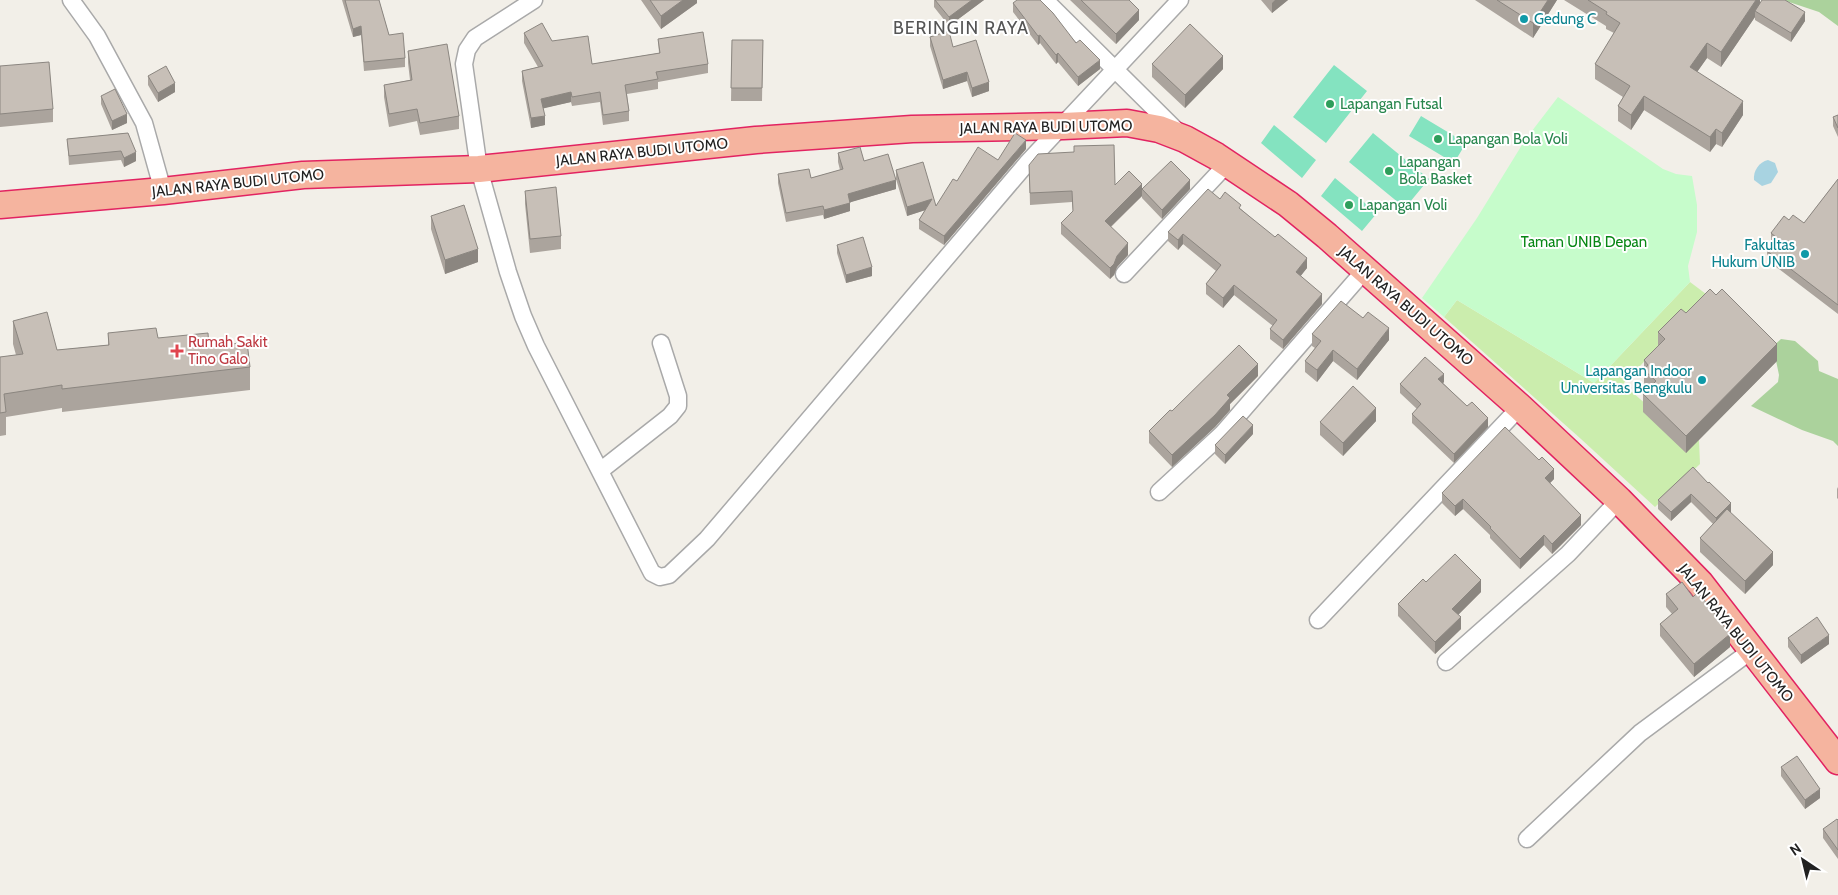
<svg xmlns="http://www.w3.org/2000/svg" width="1838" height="895" font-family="Cabin,sans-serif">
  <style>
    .grass { fill: #cbedad }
    .forest { fill: #abd29c }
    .park { fill: #c6fccb }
    .pitch { fill: #84e3c0 }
    .water { fill: #a8d3e1 }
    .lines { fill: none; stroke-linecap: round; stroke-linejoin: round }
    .minor-casing { stroke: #a9a9a9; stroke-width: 19 }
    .trunk-casing { stroke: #e22361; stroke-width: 29 }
    .minor { stroke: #fff; stroke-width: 16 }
    .trunk { stroke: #f5b49f; stroke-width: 26 }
    .wall { fill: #aba49d }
    .shaded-wall { fill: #8b8680 }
    .building { fill: #c7bfb7; stroke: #8b8680 }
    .culture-dot { fill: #0f9aa8; stroke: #fff; stroke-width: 2 }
    .leisure-dot { fill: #2e9e5b; stroke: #fff; stroke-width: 2 }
    .health-dot { fill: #e0444e; stroke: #fff; stroke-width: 2 }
    .labels { text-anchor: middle; stroke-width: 4; stroke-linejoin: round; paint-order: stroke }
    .culture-label { font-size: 15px; fill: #0d838f; stroke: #fff; text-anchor: end }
    .leisure-label { font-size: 15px; fill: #27864d; stroke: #fff; text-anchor: start }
    .street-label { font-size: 15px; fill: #222; stroke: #fff }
    .park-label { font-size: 15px; fill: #088715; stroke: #fff }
    .health-label { font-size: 15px; fill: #be3a42; stroke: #fff; text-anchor: start }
    .quarter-label { font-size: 18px; letter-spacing: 1px; fill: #555; stroke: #fff }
  </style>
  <rect width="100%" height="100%" fill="#f2efe8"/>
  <path class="grass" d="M1690 282 1722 306 1693 310 1623 384 1648 406 1697 436 1699 440 1700 464 1655 507 1581 439 1444 317 1457 300 1594 383Z"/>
  <path class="forest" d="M1783 0H1838V26L1819 12Z
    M1781 339 1795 341 1818 361 1819 371 1838 379V446L1833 441 1802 430 1751 406 1778 382 1779 375 1773 346Z"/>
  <path class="park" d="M1558 97 1663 169 1676 174 1692 176 1697 205V232L1688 266 1690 282 1594 383 1457 300 1444 317 1422 298 1477 218 1525 140Z"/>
  <path class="pitch" d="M1334 65 1367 91 1326 143 1293 117Z
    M1421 116 1466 143 1454 163 1409 136Z
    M1274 125 1316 160 1302 178 1261 143Z
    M1373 133 1429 179 1405 208 1349 162Z
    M1335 178 1377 213 1362 231 1321 196Z"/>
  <path class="water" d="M1768 160 1775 163 1778 172 1771 183 1762 186 1754 180C1753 171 1759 162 1768 160Z"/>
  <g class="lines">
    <defs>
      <path id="minor" d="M71 0 97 36 144 123 163 191
        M534 0 475 38 467 50 464 64 479 169 508 272 523 316 536 346 652 573 660 577 669 575 707 539 1028 162 1180 0
        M1045 0 1178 132
        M1124 274 1227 164
        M600 471 670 416 678 406V396L661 343
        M1159 492 1222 434 1365 270
        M1318 620 1520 407
        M1446 662 1568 554 1619 500
        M1527 839 1640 733 1752 650"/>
      <path id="trunk" d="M0 205 163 191 303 175 479 169 756 140 912 129 1063 126 1127 123 1159 129 1185 139 1216 156 1288 204 1327 236 1520 407 1619 500 1700 583 1838 761"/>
    </defs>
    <use href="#minor" class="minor-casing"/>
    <use href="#trunk" class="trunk-casing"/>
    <use href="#minor" class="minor"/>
    <use href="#trunk" class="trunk"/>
  </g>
  <path class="wall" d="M342 0H379L389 35 405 58V67L364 71 361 35 353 37Z
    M641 0H697V3L661 29Z
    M934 0H984L949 26 934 7Z
    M1070 0H1129L1139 20 1116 44Z
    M1261 0H1288L1272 13Z
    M1475 0H1557L1533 38Z
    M1564 0H1760V3L1805 21 1791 42 1755 20V17L1721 67 1707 58 1697 72 1743 115 1722 147 1716 144 1710 152 1644 110 1631 130 1618 121V106L1623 97 1595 79V64L1614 33 1606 29V26Z
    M1013 3 1076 43 1100 69 1078 86 1058 62 1056 64 1040 43 1038 45 1013 12Z
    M524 33 552 41 592 64 659 53 658 39 708 64V73L658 82V89L627 94 629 111V121L603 125 600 102 572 106 571 102 543 108 545 125 531 128 522 81V71L538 67 524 43Z
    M930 37 953 47 989 91 972 97 967 81 943 89 930 46Z
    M732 40H763L762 101H731Z
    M408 51 459 116V129L420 135 417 121 389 127 384 97V85L410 80 408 63Z
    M1152 64 1223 69 1185 108 1152 77Z
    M0 66 53 109V122L0 127Z
    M148 76 175 92 158 102 148 85Z
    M101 96 127 123 112 130 101 104Z
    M1838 115V137L1833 126V117Z
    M128 133 136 161 124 167 121 160 69 165 67 139Z
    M1026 149 944 245 919 229V220L925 210 907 216 896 179V170L936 206 957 181 998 160Z
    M838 153 864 161 896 189 850 202V211L824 219 823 215 786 222 778 183V174L811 178 840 170 838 162Z
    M1029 165 1115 185 1142 189H1190L1162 219 1142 198V196L1111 227 1128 255 1117 267 1114 275 1110 279 1061 234V223L1073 211 1072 202 1030 205Z
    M1838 179V314L1767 260V251L1773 244 1771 242V233L1789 220 1804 223Z
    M525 191 561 236V249L530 253 525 204Z
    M1220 199 1241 209 1307 268 1300 276 1322 304 1283 349 1270 339V329L1273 326 1234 295 1223 308 1206 294V284L1216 271 1183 244 1178 250 1168 241V232Z
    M431 216 478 262 445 274 431 229Z
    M837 245 872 276 846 283 837 253Z
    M1686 313 1777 361 1686 453 1643 412V394L1647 390 1644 387V360L1658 346V332Z
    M1363 318 1389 340 1357 380 1333 361 1317 382 1305 372V361L1315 348 1312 346V334Z
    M13 321 57 350 108 345V333L158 338 209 347 250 367V390L62 412V408L6 417V435L0 436V357L16 355 13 344Z
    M1258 376 1230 404V410L1215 427 1172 467 1149 443V431L1172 411Z
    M1444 382 1443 383 1488 427 1454 463 1412 423V414L1417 409 1400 393V384Z
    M1376 421 1343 456 1320 435V422Z
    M1253 434 1225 464 1215 454V445Z
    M1693 467 1731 512 1730 513 1773 565 1745 594 1700 552V538L1713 524 1691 502 1671 521 1658 509V500Z
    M1554 479 1550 483 1581 525 1552 554 1544 545 1520 569 1490 538V535L1463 509 1455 516 1442 503V493Z
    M1838 487V499L1837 498V489Z
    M1481 592 1458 615 1461 629 1435 654 1398 616V604Z
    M1666 594 1693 597 1730 647 1694 677 1660 636V624L1672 614 1666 607Z
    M1788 638 1829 644 1801 664 1788 647Z
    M1781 767 1820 798 1805 809 1781 776Z
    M1838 820V859L1823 838V829Z"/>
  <path class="shaded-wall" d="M683 0H697V3L661 29V16Z
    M972 0H984L949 26V17Z
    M1275 0H1288L1272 13V3Z
    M1548 0H1557L1533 38V23Z
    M1756 0H1760V9L1755 11V17L1721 67V52Z
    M1139 10V20L1116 44V34Z
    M1805 12V21L1791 42V33Z
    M361 26V35L353 37V29Z
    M1040 35V43L1038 45V36Z
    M1707 43V58L1690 82V67Z
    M1058 53V62L1056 64V55Z
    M1223 56V69L1185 108V95Z
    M1100 60V69L1078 86V77Z
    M967 72V81L943 89V80Z
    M989 82V91L972 97V88Z
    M175 83V92L158 102V93Z
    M571 92V102L541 109V99Z
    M1644 96V110L1631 130V115Z
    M1743 101V115L1722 147V133Z
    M127 114V123L112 130V121Z
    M545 116V125L531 128V118Z
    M1716 129V144L1710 152V137Z
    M1026 140V149L944 245V236Z
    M136 152V161L124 167V158Z
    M896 180V189L848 203V194Z
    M1190 180V189L1162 219V210Z
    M1142 184V196L1105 232V221Z
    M932 199V208L907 216V207Z
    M850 203V211L824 219V210Z
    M1183 234V244L1178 250V240Z
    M1128 243V255L1117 267 1114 275 1110 279V268L1117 256Z
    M478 249V262L445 274V260Z
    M1307 258V268L1296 282V272Z
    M872 267V276L846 283V275Z
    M1234 285V295L1223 308V298Z
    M1322 294V304L1283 349V340Z
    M1389 328V340L1357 380V369Z
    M1777 344V361L1686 453V436Z
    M1333 350V361L1317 382V370Z
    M1258 364V376L1230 404V410L1215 427 1172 467V455L1227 395Z
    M1444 374V382L1438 388V379Z
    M1376 408V421L1343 456V443Z
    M1488 418V427L1454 463V454Z
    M1253 425V434L1225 464V455Z
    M1554 469V479L1545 488V478Z
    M1691 494V502L1671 521V512Z
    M1463 499V509L1455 516V506Z
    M1731 503V512L1716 527V518Z
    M1581 515V525L1552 554V544Z
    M1544 535V545L1520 569V559Z
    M1773 552V565L1745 594V581Z
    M1481 580V592L1452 621V609Z
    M1461 617V629L1435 654V642Z
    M1730 634V647L1694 677V664Z
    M1829 635V644L1801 664V655Z
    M1820 789V798L1805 809V800Z"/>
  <path class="building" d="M345 0H379L389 35 403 33 405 58 364 62 361 26 353 29Z
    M650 0H683L661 16Z
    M935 0H972L949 17Z
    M1017 0H1040L1053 13 1076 43 1080 40 1100 60 1078 77 1058 53 1056 55 1040 35 1038 36 1013 3Z
    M1081 0H1129L1139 10 1116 34Z
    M1497 0H1548L1533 23Z
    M1588 0H1756L1721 52 1707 43 1690 67 1743 101 1722 133 1716 129 1710 137 1644 96 1631 115 1618 106 1630 86 1595 64 1620 23 1606 14 1607 12Z
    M1762 0H1785L1805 12 1791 33 1755 11Z
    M542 23 552 41 588 36 592 64 660 53 658 39 703 32 708 64 656 72 658 79 625 85 629 111 603 115 600 92 572 97 571 92 541 99 545 116 531 118 522 71 543 66 524 33Z
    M1190 24 1223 56 1185 95 1152 64Z
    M949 31 953 47 976 40 989 82 972 88 967 72 943 80 930 37Z
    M732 40H763L762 88H731Z
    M447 44 459 116 420 123 417 109 389 114 384 85 412 80 408 51Z
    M49 62 53 109 0 114V66Z
    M166 66 175 83 158 93 148 76Z
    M115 89 127 114 112 121 101 96Z
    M1838 115V128L1833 117Z
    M128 133 136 152 124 158 121 151 69 156 67 139Z
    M1015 133 1026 140 944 236 919 220 932 199 907 207 896 170 923 162 936 206 953 179 957 181 978 147 998 160Z
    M1114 145 1115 185 1129 171 1142 184 1105 221 1128 243 1117 256 1114 264 1110 268 1061 223 1073 211 1072 191 1030 193 1029 165 1038 154 1074 152V146Z
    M860 147 864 161 888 154 896 180 848 194 850 203 824 210 823 206 786 213 778 174 809 169 811 178 843 169 838 153Z
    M1171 161 1190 180 1162 210 1142 189Z
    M1838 179V305L1767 251 1777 238 1771 233 1784 216 1789 220 1793 215 1804 223Z
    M556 187 561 236 530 239 525 191Z
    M1208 189 1220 199 1225 192 1241 205 1239 208 1275 237 1278 234 1307 258 1296 272 1322 294 1283 340 1270 329 1277 320 1234 285 1223 298 1206 284 1221 265 1183 234 1178 240 1168 232Z
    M464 205 478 249 445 260 431 216Z
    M863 237 872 267 846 275 837 245Z
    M1710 289 1716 295 1722 289 1777 344 1686 436 1643 394 1656 381 1644 370 1648 365 1644 360 1665 339 1658 332 1681 309 1686 313Z
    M1341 301 1363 318 1368 312 1389 328 1357 369 1333 350 1317 370 1305 361 1321 341 1312 334Z
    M47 312 57 350 109 345 108 333 156 328 158 338 208 333 209 347 247 342 250 367 62 389V385L4 394 6 412 0 413V357L23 354 13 321Z
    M1239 345 1258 364 1227 395 1230 398 1215 415 1172 455 1149 431 1170 410 1172 411Z
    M1425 357 1444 374 1438 379 1467 406 1472 402 1488 418 1454 454 1412 414 1421 404 1400 384Z
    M1353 386 1376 408 1343 443 1320 422Z
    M1243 416 1253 425 1225 455 1215 445Z
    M1505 427 1539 460 1542 457 1554 469 1545 478 1581 515 1552 544 1544 535 1520 559 1490 528 1491 527 1463 499 1455 506 1442 493Z
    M1693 467 1708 483 1709 482 1731 503 1716 518 1691 494 1671 512 1658 500Z
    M1727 509 1773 552 1745 581 1700 538Z
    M1455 554 1481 580 1452 609 1461 617 1435 642 1398 604 1423 579 1426 582Z
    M1682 582 1693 597 1698 592 1730 634 1694 664 1660 624 1678 609 1666 594Z
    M1817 617 1829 635 1801 655 1788 638Z
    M1797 756 1820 789 1805 800 1781 767Z
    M1837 819 1838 820V850L1823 829Z"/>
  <g class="culture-dot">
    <circle cx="1524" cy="19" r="5"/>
    <circle cx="1805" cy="254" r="5"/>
    <circle cx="1702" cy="380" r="5"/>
  </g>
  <g class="leisure-dot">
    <circle cx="1330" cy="104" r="5"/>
    <circle cx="1438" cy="139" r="5"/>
    <circle cx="1389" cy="171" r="5"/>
    <circle cx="1349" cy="205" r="5"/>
  </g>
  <path class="health-dot" d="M174.5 343.5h5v5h5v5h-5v5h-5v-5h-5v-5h5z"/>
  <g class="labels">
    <g class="culture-label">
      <text x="1534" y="24" text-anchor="start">Gedung C</text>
      <text x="1795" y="250">Fakultas<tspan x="1795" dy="17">Hukum UNIB</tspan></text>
      <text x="1692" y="376">Lapangan Indoor<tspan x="1692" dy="17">Universitas Bengkulu</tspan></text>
    </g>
    <g class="leisure-label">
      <text x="1340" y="109">Lapangan Futsal</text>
      <text x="1448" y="144">Lapangan Bola Voli</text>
      <text x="1399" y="167">Lapangan<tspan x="1399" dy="17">Bola Basket</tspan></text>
      <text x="1359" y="210">Lapangan Voli</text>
    </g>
    <g class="street-label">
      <text transform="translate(1046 127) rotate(-1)" y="5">JALAN RAYA BUDI UTOMO</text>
      <text transform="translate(642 152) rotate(-6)" y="5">JALAN RAYA BUDI UTOMO</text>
      <text transform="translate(238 183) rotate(-6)" y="5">JALAN RAYA BUDI UTOMO</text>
      <text transform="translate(1406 306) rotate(41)" y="5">JALAN RAYA BUDI UTOMO</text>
      <text transform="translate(1736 633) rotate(51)" y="5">JALAN RAYA BUDI UTOMO</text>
    </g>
    <g class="park-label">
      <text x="1584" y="247">Taman UNIB Depan</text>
    </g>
    <g class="health-label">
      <text x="188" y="347">Rumah Sakit<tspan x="188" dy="17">Tino Galo</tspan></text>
    </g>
    <g class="quarter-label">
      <text x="961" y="34">BERINGIN RAYA</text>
    </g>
  </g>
  <g transform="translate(1803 860) rotate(325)" stroke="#ffffff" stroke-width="4" paint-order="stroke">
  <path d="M0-4L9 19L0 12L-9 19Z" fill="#222222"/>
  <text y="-8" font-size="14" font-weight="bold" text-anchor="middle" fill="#222222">N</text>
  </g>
</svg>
